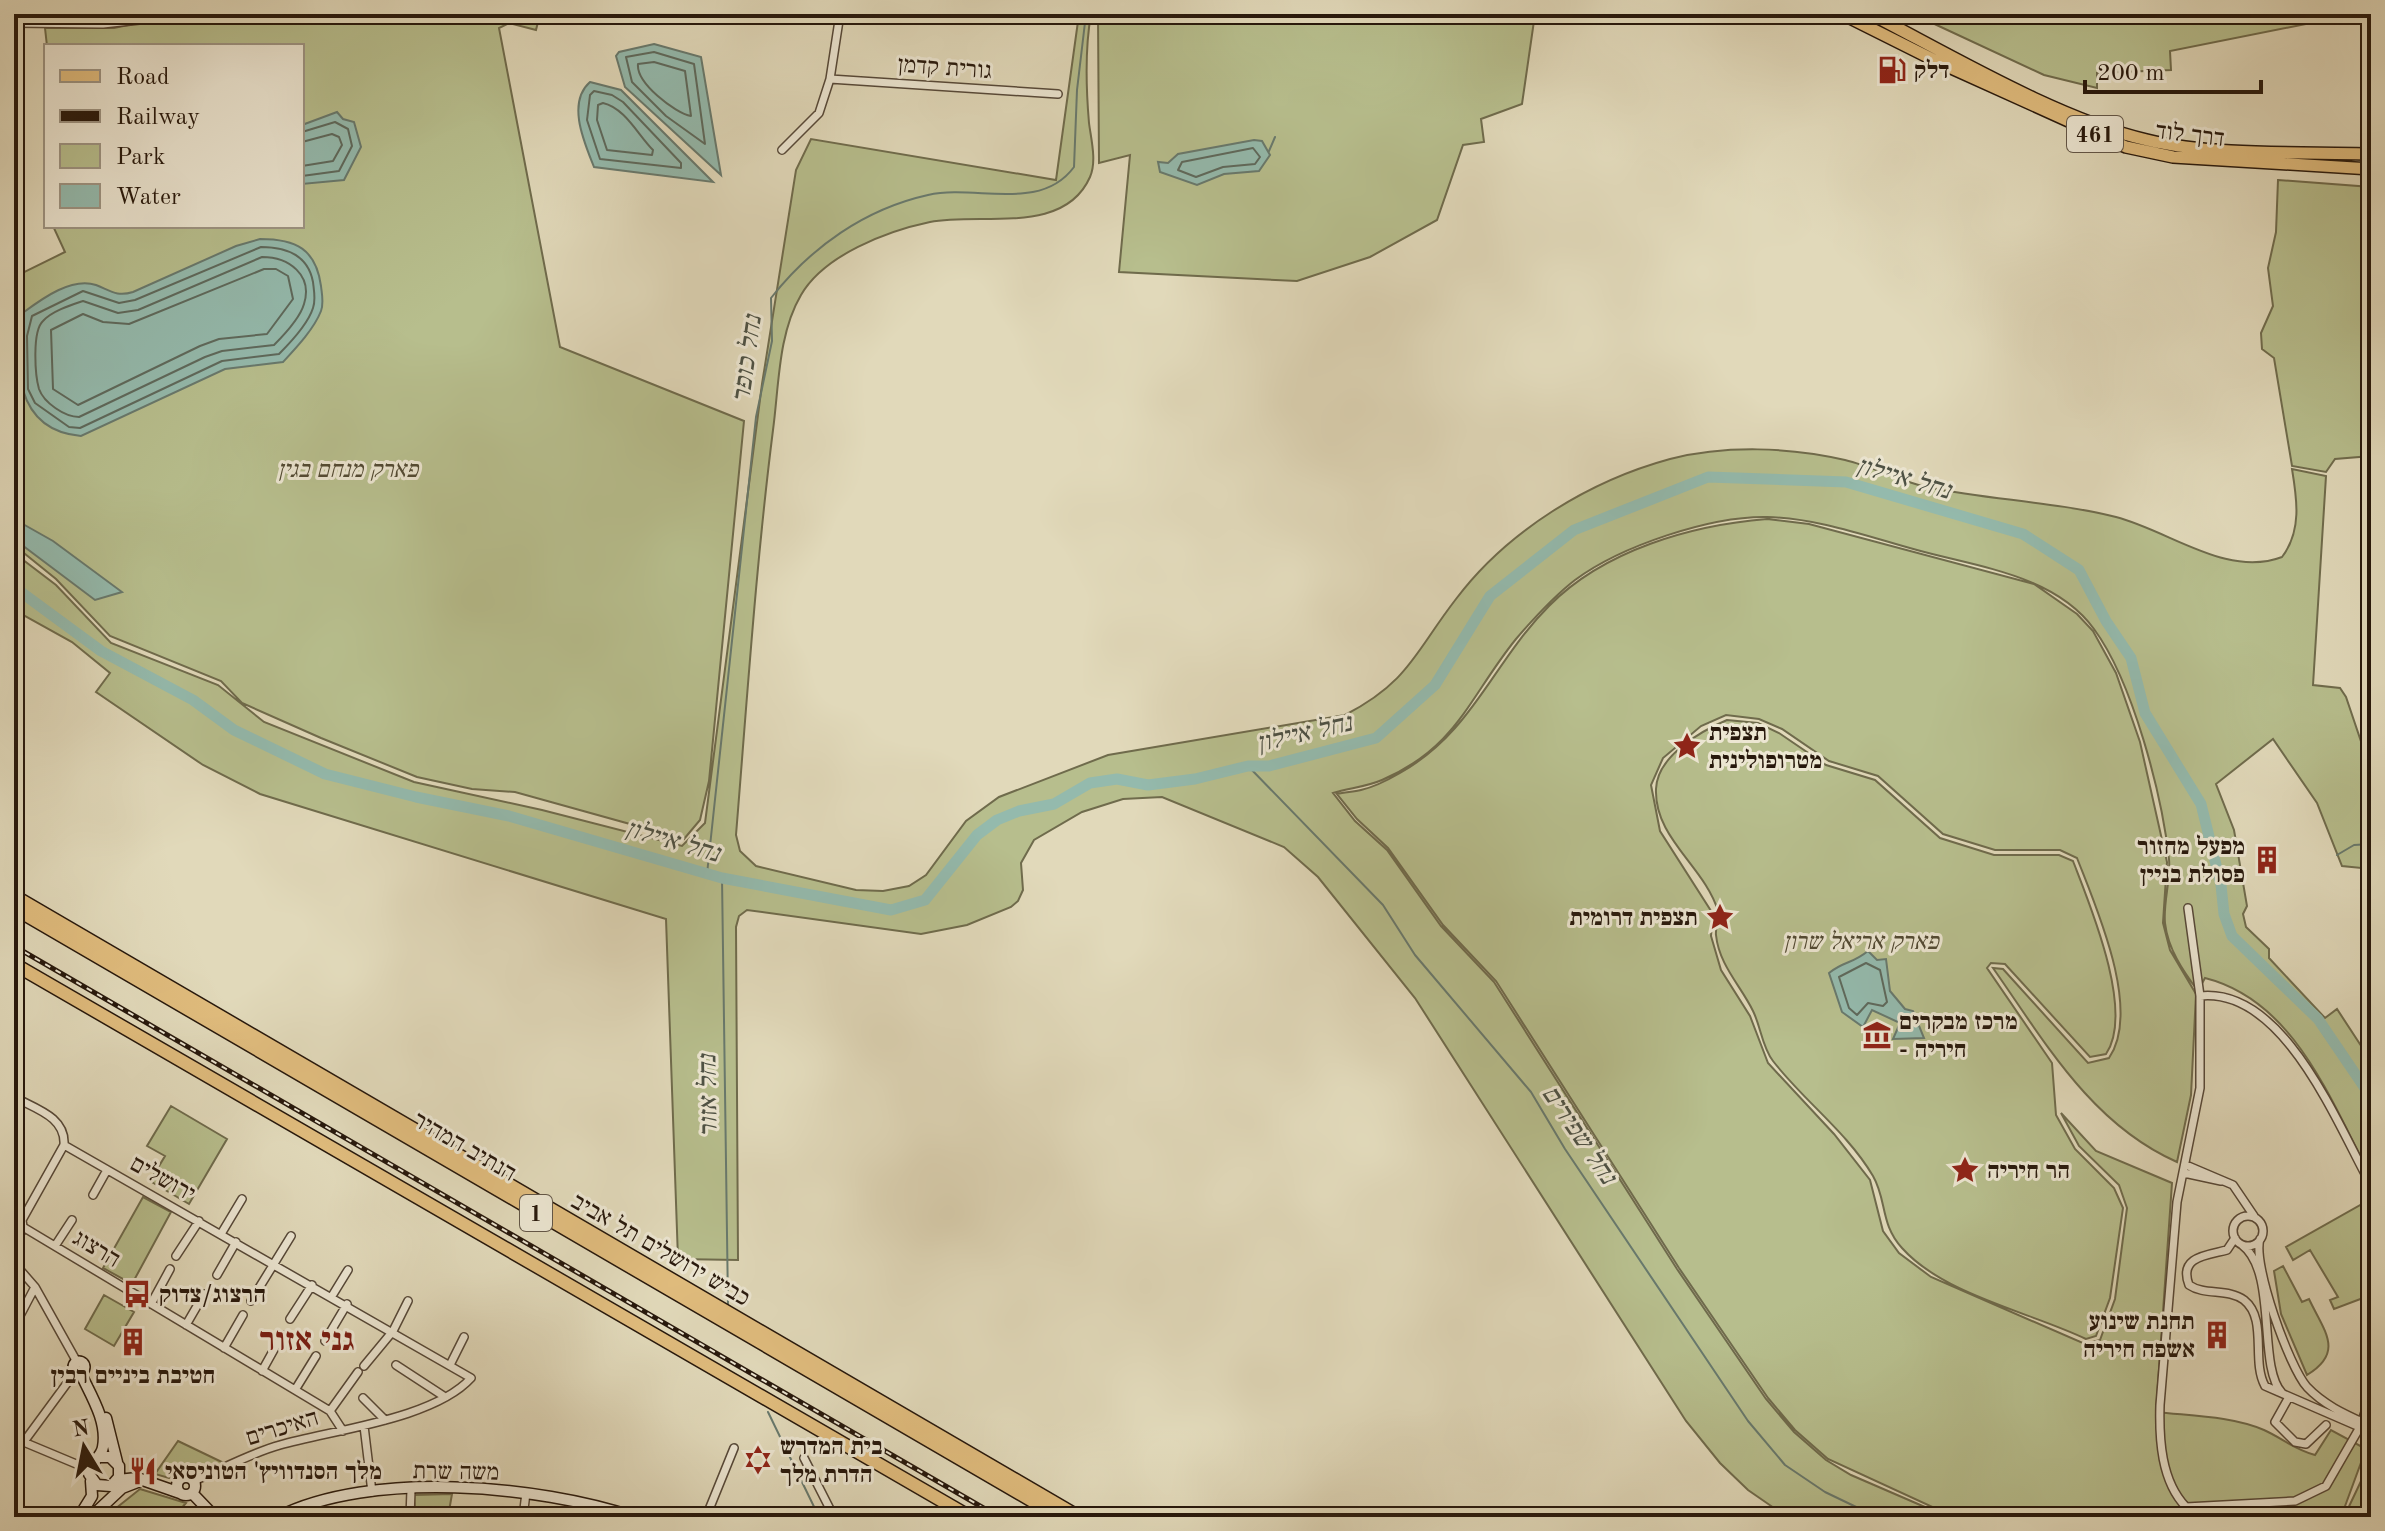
<svg xmlns="http://www.w3.org/2000/svg" width="2385" height="1531" font-family="'Old Standard TT','Frank Ruhl Libre',serif">
  <style>
    .green { fill: #b7be8d; stroke: #6f6b4c; stroke-width: 2 }
    .water { fill: #94baad; stroke: #68796d; stroke-width: 2 }
    .lines { fill: none; stroke-linecap: round; stroke-linejoin: round }
    .shore { stroke: #5e695c; stroke-width: 2 }
    .stream { stroke: #68796d; stroke-width: 2 }
    .river { stroke: #94baad; stroke-width: 11 }
    .street-casing { stroke: #564838; stroke-width: 10 }
    .secondary-casing { stroke: #27180c; stroke-width: 13 }
    .primary-casing { stroke: #27180c; stroke-width: 14 }
    .highway-casing { stroke: #27180c; stroke-width: 15 }
    .street { stroke: #ece6d2; stroke-width: 7 }
    .secondary { stroke: #ece6d2; stroke-width: 10 }
    .primary { stroke: #e0bc7d; stroke-width: 11 }
    .highway { stroke: #e0bc7d; stroke-width: 12 }
    .rail-casing { stroke: #27180c; stroke-width: 5 }
    .rail { stroke: #ece6d2; stroke-width: 2; stroke-dasharray: 6; stroke-linecap: butt }
    .labels { text-anchor: middle; stroke-width: 6; stroke-linejoin: round; paint-order: stroke }
    .shield { fill: #ece6d2; stroke: #625647; stroke-width: 2 }
    .shield-label { font-size: 22px; font-weight: bold; fill: #27180c }
    .street-label { font-size: 24px; fill: #27180c; stroke: #ece6d2 }
    .poi-label { font-size: 24px; font-weight: bold; fill: #27180c; stroke: #ece6d2; text-anchor: start }
    .park-label { font-size: 24px; font-style: italic; fill: #524a33; stroke: #ece6d2 }
    .water-label { font-size: 26px; font-style: italic; fill: #4d5144; stroke: #ece6d2 }
    .district-label { font-size: 32px; font-weight: bold; fill: #7a1f14; stroke: #ece6d2 }
  </style>
  <rect width="100%" height="100%" fill="#e1d9ba"/>
  <filter id="stains"><feTurbulence type="fractalNoise" baseFrequency=".0025" numOctaves="4"/><feColorMatrix values="0 0 0 0 .2 0 0 0 0 .09 0 0 0 0 .02 0 0 0 .5 -.17"/></filter>
  <radialGradient id="worn" r=".72"><stop offset=".6" stop-color="#630" stop-opacity="0"/><stop offset="1" stop-color="#630" stop-opacity=".3"/></radialGradient>
  <path class="green" d="M219 14H540L536 30 509 23 499 28 560 347 744 421 709 781 700 820 684 839 515 792 472 789 417 777 321 738 242 703 221 681 110 636 56 579 14 545V277L65 252 53 226H302V46H47L45 28H114L157 19Z
    M1079 14H1091C1085 48 1086 88 1089 123 1091 139 1097 161 1090 177 1064 236 981 212 930 222 887 231 824 255 801 295 778 334 779 386 773 430 756 564 747 700 736 835L740 851 756 866 856 890 883 891 909 886 926 875 966 821 999 797 1108 755 1345 715C1409 682 1415 652 1456 599 1507 531 1589 481 1670 459 1725 445 1790 447 1845 460 1874 467 1901 482 1931 488 1992 500 2056 502 2116 517 2170 531 2227 578 2282 557 2302 531 2297 499 2292 469L2326 476 2313 685 2340 688 2346 697 2371 771V869L2342 866 2317 803 2273 739 2216 784 2234 830 2247 906 2243 914 2246 927 2269 949V958L2325 1018 2337 1009 2371 1061V1176C2331 1103 2296 1001 2205 978L2198 991C2183 971 2168 949 2165 923 2163 902 2171 880 2169 859 2162 795 2133 682 2094 629 2055 575 1978 567 1917 550 1869 537 1818 518 1767 517 1710 516 1621 546 1575 580 1553 597 1534 618 1516 639 1469 697 1458 747 1382 780 1366 787 1349 788 1333 793L1355 821 1387 850 1441 926 1494 982 1677 1269 1766 1399 1794 1432 1826 1460 1851 1475 1948 1517H1787L1748 1490 1720 1463 1686 1421 1415 998 1318 877 1284 847 1162 797 1123 799 1082 812 1034 840 1021 863 1023 890 1018 901 1011 907 967 925 921 934 747 910 739 916 736 927 738 1260 678 1259 666 919 260 794 203 765 96 692 110 673 72 642 14 610V553L56 585 111 643 218 685 264 722 414 782 542 810 682 846 705 823 762 384 796 170 811 139 1056 180Z
    M1098 14H1535L1522 104 1481 119 1484 142 1463 145 1437 220 1370 257 1297 281 1119 272 1130 155 1099 163Z
    M1913 14H2356L2170 51 2171 70 2097 73V88L2044 75Z
    M2278 180 2371 187V456L2335 459 2326 472 2292 466 2274 358 2262 349 2261 333 2273 306 2268 268 2276 232Z
    M1767 519 1809 524 2034 584 2077 614 2093 631 2116 673 2140 742 2167 862 2163 923 2170 950 2196 994 2191 1095 2177 1162C2091 1124 2045 1042 1993 968L2003 969 2088 1063 2109 1058C2142 1010 2096 907 2077 858L2060 850H1995L1943 834 1878 776 1829 761 1782 729 1759 719 1726 715 1701 726 1663 758 1651 785 1660 831 1713 914 1711 936 1721 970 1750 1016 1768 1063 1834 1134 1870 1180 1883 1231 1899 1253 1931 1277 2085 1344 2100 1340 2115 1299 2127 1208 2119 1185 2079 1146 2061 1113 2096 1151 2172 1183 2156 1412C2191 1416 2231 1416 2264 1430 2284 1439 2291 1448 2315 1455L2331 1430 2366 1449 2341 1517H1954L1828 1459 1795 1430 1768 1398 1679 1268 1496 981 1443 925 1388 848 1357 819 1337 794C1345 792 1353 792 1361 790 1374 787 1388 780 1400 773 1474 731 1492 663 1549 606 1604 550 1692 525 1767 519Z
    M1727 720 1758 723 1779 733 1826 765 1875 780 1940 838 1994 855H2059L2073 861C2090 905 2135 1012 2106 1054L2090 1057 2005 964 1991 963 1987 968 2052 1063 2056 1115 2075 1149 2114 1188 2123 1208 2110 1298 2096 1336 2086 1339C2030 1312 1944 1295 1902 1248 1880 1224 1887 1200 1873 1176 1847 1132 1804 1101 1773 1061 1762 1047 1761 1027 1753 1011 1741 986 1719 965 1716 935 1715 928 1720 919 1718 911 1705 867 1654 838 1656 789 1657 756 1701 731 1727 720Z
    M171 1106 227 1139 189 1204 150 1181 165 1156 147 1146Z
    M143 1197 171 1212 132 1284 103 1268Z
    M2371 1199V1295L2334 1309 2330 1300 2338 1297 2310 1250 2293 1260 2286 1247Z
    M2283 1266 2302 1302 2309 1299C2324 1331 2345 1352 2307 1375L2281 1314 2274 1271Z
    M104 1295 134 1312 114 1346 85 1329Z
    M178 1441 226 1464 169 1478 155 1474Z
    M2371 1460V1507L2367 1517H2344Z
    M140 1489 186 1503 174 1517H105Z
    M452 1494 448 1517 415 1513 414 1495Z"/>
  <path class="water" d="M654 44 701 57 721 175 625 87 616 56 619 52Z
    M590 82 621 90 713 182 594 167C585 144 566 103 590 82Z
    M337 112 343 119 354 122 361 147 344 180 302 184V125Z
    M1254 140 1262 141 1270 155 1259 171 1224 174 1197 185 1160 172 1158 162 1168 163 1178 154Z
    M260 239C296 239 316 249 321 286 322 295 324 303 321 311 314 329 296 348 283 362L225 369 81 436C14 430 13 363 24 312 43 298 72 277 96 285 111 291 117 297 133 292L236 246Z
    M14 519 53 541 122 592 95 600 14 539Z
    M1868 951 1877 960 1886 959 1890 991 1905 1009 1913 1011 1924 1038 1893 1039 1900 1023 1872 1010 1863 1027 1842 1012 1829 973C1844 961 1852 964 1868 951Z"/>
  <g class="lines">
    <path class="shore" d="M654 52 694 64 705 144 666 116 632 82 626 57Z
      M654 62 685 71 691 116C675 113 636 83 638 64Z
      M594 91 612 95 623 102 681 163V168L600 159 587 120 590 95Z
      M603 103C625 108 638 135 653 150L652 155 607 150 597 120 598 105Z
      M302 132 335 122 348 129 352 146 339 171 302 176
      M302 142 332 134 339 137 342 145 333 161 302 166
      M1253 148 1260 157 1255 164 1223 167 1196 177 1178 170 1182 162Z
      M261 247C287 247 308 255 313 282 314 291 316 300 313 308 308 324 291 342 279 354L222 361 80 428 69 427 35 403 28 389 27 336 32 316 83 291 119 303 135 300Z
      M262 257C289 257 313 275 304 304 300 318 284 335 274 345L222 351 205 357 79 417C65 417 44 403 39 389 35 375 32 331 43 321 52 311 71 305 83 301L118 313 138 310Z
      M264 269H276L288 276 293 299 267 334 219 339 200 346 78 405 53 389 51 330 83 314 103 322 129 324Z
      M1866 963 1880 970 1887 1002 1883 1006 1868 1003 1857 1015 1849 1008 1839 977Z"/>
    <path class="stream" d="M1269 151 1275 137
      M1248 766 1383 905 1415 955 1531 1092 1565 1149 1748 1421 1785 1465 1825 1492 1877 1517
      M2212 848 2229 847
      M2337 855 2354 845 2371 844
      M707 874 756 417 772 341 771 298C811 247 865 209 928 195 976 184 1040 213 1074 167L1077 90 1086 14
      M722 878 728 1305
      M768 1412 819 1517"/>
    <path class="river" d="M14 587 101 651 193 700 234 730 325 774 416 797 509 816 722 878 891 910 925 900 977 835 997 820 1019 811 1054 804 1090 783 1117 779 1148 785 1195 779 1248 766H1269L1376 738 1435 685 1490 596 1574 530 1708 477 1846 482 2023 534 2079 570 2106 621 2131 658 2145 713 2201 804 2221 885 2224 914 2232 936 2318 1019 2371 1097"/>
    <defs>
      <path id="street" d="M14 23 103 24 194 14
        M830 79 1058 94
        M782 150 819 113 830 79 840 14
        M2188 908 2200 996
        M14 1097C36 1109 66 1117 64 1145L22 1220 23 1227 330 1411 343 1431
        M64 1145 471 1378C434 1419 332 1430 280 1445 251 1453 222 1469 194 1481
        M2186 1165 2233 1185 2254 1216
        M2184 1173 2221 1181
        M93 1195 107 1170
        M2233 1231a15 15 0 1 1 30 0a15 15 0 1 1-30 0Z
        M221 1234 242 1199
        M2235 1238 2227 1250C2208 1255 2178 1256 2189 1285 2205 1296 2228 1288 2244 1300 2268 1319 2251 1361 2265 1386L2371 1432
        M2260 1239C2252 1263 2289 1367 2307 1387 2325 1406 2347 1415 2371 1426
        M14 1241 24 1228
        M2242 1245C2278 1272 2257 1366 2282 1393
        M55 1246 72 1220
        M176 1256 199 1221
        M14 1263 35 1287 77 1362
        M217 1275 236 1242
        M332 1296 348 1270
        M251 1301 291 1236
        M151 1304 170 1269
        M290 1319 312 1285
        M186 1325 204 1294
        M14 1327 35 1287
        M325 1341 347 1304
        M224 1348 243 1315
        M396 1365 445 1397
        M450 1365 464 1337
        M364 1366 393 1331 408 1301
        M262 1371 282 1335
        M295 1390 316 1356
        M2371 1394 2360 1427 2371 1413
        M2289 1397 2275 1422 2295 1442 2306 1444 2326 1425
        M363 1398 385 1420
        M330 1411 358 1372
        M364 1426 372 1492
        M2360 1427 2326 1486 2295 1501 2186 1507C2161 1481 2159 1439 2160 1405L2177 1202 2200 1088V996C2284 987 2337 1124 2371 1185
        M14 1438 81 1466 89 1474
        M23 1443 76 1371
        M804 1458 834 1517
        M410 1517 411 1490
        M523 1517 526 1493
        M706 1517 734 1448"/>
      <path id="secondary" d="M73.5 1367a5.5 5.5 0 1 1 11 0a5.5 5.5 0 1 1-11 0Z
        M80 1372C90 1394 108 1421 103 1447 101 1459 89 1461 89 1474L97 1485 111 1486 119 1477V1466L110 1457H98
        M106 1418 117 1462
        M177 1486a9 9 0 1 1 18 0a9 9 0 1 1-18 0Z
        M118 1480 137 1478 180 1493
        M192 1493 215 1517
        M79 1517 92 1496 91 1481
        M91 1517 122 1488 140 1481
        M278 1517C371 1470 538 1485 634 1517"/>
      <path id="primary" d="M1842 14 1938 62 2126 147 2173 157 2371 169
        M1871 14C1952 56 2060 120 2147 140 2214 156 2301 152 2371 154"/>
      <path id="highway" d="M14 896 1079 1517
        M14 908 1060 1517
        M14 964 970 1517"/>
    </defs>
    <use href="#street" class="street-casing"/>
    <use href="#secondary" class="secondary-casing"/>
    <use href="#primary" class="primary-casing"/>
    <use href="#highway" class="highway-casing"/>
    <use href="#street" class="street"/>
    <use href="#secondary" class="secondary"/>
    <use href="#primary" class="primary"/>
    <use href="#highway" class="highway"/>
    <defs>
      <path id="rail" d="M14 946 999 1517"/>
    </defs>
    <use href="#rail" class="rail-casing"/>
    <use href="#rail" class="rail"/>
  </g>
  <defs>
    <symbol id="fuel-bare" viewBox="-9 -9 18 18"><path d="M-5.5-6h7V0h2V4h1.3V-2.5L3-4.5l.8-.8L6-3V5H2.5V1h-1V6h-7ZM-4.2-4.7v3.2H.2V-4.7Z" fill="#8f2418" stroke="#ece6d2" stroke-width="2.5" paint-order="stroke"/></symbol>
    <symbol id="sight-bare" viewBox="-9 -9 18 18"><path d="M0-6L1.8-2.2L6-1.7L2.9 1.2L3.7 5.4L0 3.3L-3.7 5.4L-2.9 1.2L-6-1.7L-1.8-2.2Z" fill="#8f2418" stroke="#ece6d2" stroke-width="2.5" paint-order="stroke"/></symbol>
    <symbol id="building-bare" viewBox="-9 -9 18 18"><path d="M-4-6H4V6H1V3H-1V6H-4ZM-2.5-4.3h1.7v1.8h-1.7ZM.8-4.3h1.7v1.8H.8ZM-2.5-1h1.7V.8h-1.7ZM.8-1h1.7V.8H.8Z" fill="#8f2418" stroke="#ece6d2" stroke-width="2.5" paint-order="stroke"/></symbol>
    <symbol id="museum-bare" viewBox="-9 -9 18 18"><path d="M0-6L6-3V-2H-6V-3ZM-5-1h2V3h-2ZM-1-1h2V3h-2ZM3-1h2V3H3ZM-6 4H6V6H-6Z" fill="#8f2418" stroke="#ece6d2" stroke-width="2.5" paint-order="stroke"/></symbol>
    <symbol id="bus-bare" viewBox="-9 -9 18 18"><path d="M-5-6H5V4H4V6H2V4H-2V6H-4V4H-5ZM-3.5-4V0h7V-4ZM-3.5 1.2v1.5H-2V1.2ZM2 1.2v1.5H3.5V1.2Z" fill="#8f2418" stroke="#ece6d2" stroke-width="2.5" paint-order="stroke"/></symbol>
    <symbol id="synagogue-bare" viewBox="-9 -9 18 18"><path d="M0-6.5L5.6 3.2H-5.6ZM0 6.5L5.6-3.2H-5.6Z" fill="#8f2418" stroke="#ece6d2" stroke-width="2.5" paint-order="stroke"/></symbol>
    <symbol id="restaurant-bare" viewBox="-9 -9 18 18"><path d="M-5-6h1v4h1v-4h1v4h1v-4h1v5L-1.5 .5V6h-2V.5L-5-1ZM5-6V6H3V1.5H1.5Q1.5-4 5-6Z" fill="#8f2418" stroke="#ece6d2" stroke-width="2.5" paint-order="stroke"/></symbol>
  </defs>
  <g fill-rule="evenodd">
    <use href="#fuel-bare" x="1872" y="50" width="40" height="40"/>
    <use href="#sight-bare" x="1667" y="726" width="40" height="40"/>
    <use href="#building-bare" x="2247" y="840" width="40" height="40"/>
    <use href="#sight-bare" x="1700" y="897" width="40" height="40"/>
    <use href="#museum-bare" x="1857" y="1015" width="40" height="40"/>
    <use href="#sight-bare" x="1945" y="1150" width="40" height="40"/>
    <use href="#bus-bare" x="117" y="1274" width="40" height="40"/>
    <use href="#building-bare" x="2197" y="1315" width="40" height="40"/>
    <use href="#building-bare" x="113" y="1322" width="40" height="40"/>
    <use href="#synagogue-bare" x="738" y="1440" width="40" height="40"/>
    <use href="#restaurant-bare" x="123" y="1451" width="40" height="40"/>
  </g>
  <g class="labels">
    <g class="shield">
      <rect x="2067" y="116" width="56" height="36" rx="6"/>
      <rect x="520" y="1195" width="32" height="36" rx="6"/>
    </g>
    <g class="shield-label">
      <text x="2095" y="142">461</text>
      <text x="536" y="1221">1</text>
    </g>
    <g class="street-label">
      <text transform="translate(945 67) rotate(4)" y="8">גורית קדמן</text>
      <text transform="translate(2190 134) rotate(7)" y="8">דרך לוד</text>
      <text transform="translate(465 1146) rotate(30)" y="8">הנתיב המהיר</text>
      <text transform="translate(163 1178) rotate(29)" y="8">ירושלים</text>
      <text transform="translate(97 1248) rotate(31)" y="8">הרצוג</text>
      <text transform="translate(661 1249) rotate(30)" y="8">כביש ירושלים תל אביב</text>
      <text transform="translate(282 1427) rotate(-17)" y="8">האיכרים</text>
      <text transform="translate(456 1471) rotate(1)" y="8">משה שרת</text>
    </g>
    <g class="poi-label">
      <text x="1914" y="78">דלק</text>
      <text x="1709" y="740">תצפית<tspan x="1709" dy="28">מטרופולינית</tspan></text>
      <text x="2245" y="854" text-anchor="end">מפעל מחזור<tspan x="2245" dy="28">פסולת בניין</tspan></text>
      <text x="1698" y="925" text-anchor="end">תצפית דרומית</text>
      <text x="1899" y="1029">מרכז מבקרים<tspan x="1899" dy="28">- חיריה</tspan></text>
      <text x="1987" y="1178">הר חיריה</text>
      <text x="159" y="1302">הרצוג/צדוק</text>
      <text x="2195" y="1329" text-anchor="end">תחנת שינוע<tspan x="2195" dy="28">אשפה חיריה</tspan></text>
      <text x="133" y="1383" text-anchor="middle">חטיבת ביניים רבין</text>
      <text x="780" y="1454">בית המדרש<tspan x="780" dy="28">הדרת מלך</tspan></text>
      <text x="165" y="1479">מלך הסנדוויץ' הטוניסאי</text>
    </g>
    <g class="park-label">
      <text x="348" y="477">פארק מנחם בגין</text>
      <text x="1861" y="949">פארק אריאל שרון</text>
    </g>
    <g class="water-label">
      <text transform="translate(746 359) rotate(-82)" y="9">נחל כופר</text>
      <text transform="translate(1904 477) rotate(16)" y="9">נחל איילון</text>
      <text transform="translate(1304 732) rotate(-13)" y="9">נחל איילון</text>
      <text transform="translate(673 840) rotate(16)" y="9">נחל איילון</text>
      <text transform="translate(707 1096) rotate(-91)" y="9">נחל אזור</text>
      <text transform="translate(1580 1134) rotate(56)" y="9">נחל שפירים</text>
    </g>
    <g class="district-label">
      <text x="307" y="1350">גני אזור</text>
    </g>
  </g>
  <rect width="2385" height="1531" fill="none" stroke="#e1d9ba" stroke-width="48"/>
  <rect x="16" y="16" width="2353" height="1499" fill="none" stroke="#27180c" stroke-width="4"/>
  <rect x="24" y="24" width="2337" height="1483" fill="none" stroke="#27180c" stroke-width="2"/>
  <rect x="44" y="44" width="260" height="184" fill="#ece6d2" stroke="#9d9483" stroke-width="2"/>
  <rect x="60" y="70" width="40" height="12" fill="#e0bc7d" stroke="#9d9483" stroke-width="2"/>
  <text x="116" y="84" font-size="24" fill="#27180c">Road</text>
  <rect x="60" y="110" width="40" height="12" fill="#27180c" stroke="#9d9483" stroke-width="2"/>
  <text x="116" y="124" font-size="24" fill="#27180c">Railway</text>
  <rect x="60" y="144" width="40" height="24" fill="#b7be8d" stroke="#9d9483" stroke-width="2"/>
  <text x="116" y="164" font-size="24" fill="#27180c">Park</text>
  <rect x="60" y="184" width="40" height="24" fill="#94baad" stroke="#9d9483" stroke-width="2"/>
  <text x="116" y="204" font-size="24" fill="#27180c">Water</text>
  <g transform="translate(84 1447) rotate(350)" stroke="#ece6d2" stroke-width="6" paint-order="stroke">
  <path d="M0-6L14 30L0 20L-14 30Z" fill="#27180c"/>
  <text y="-12" font-size="22" font-weight="bold" text-anchor="middle" fill="#27180c">N</text>
  </g>
  <path d="M2085 80v12h176v-12" fill="none" stroke="#27180c" stroke-width="4"/>
  <text x="2097" y="80" font-size="24" fill="#27180c" stroke="#ece6d2" stroke-width="6" paint-order="stroke">200 m</text>
  <rect width="100%" height="100%" filter="url(#stains)"/>
  <rect width="100%" height="100%" fill="url(#worn)"/>
</svg>
